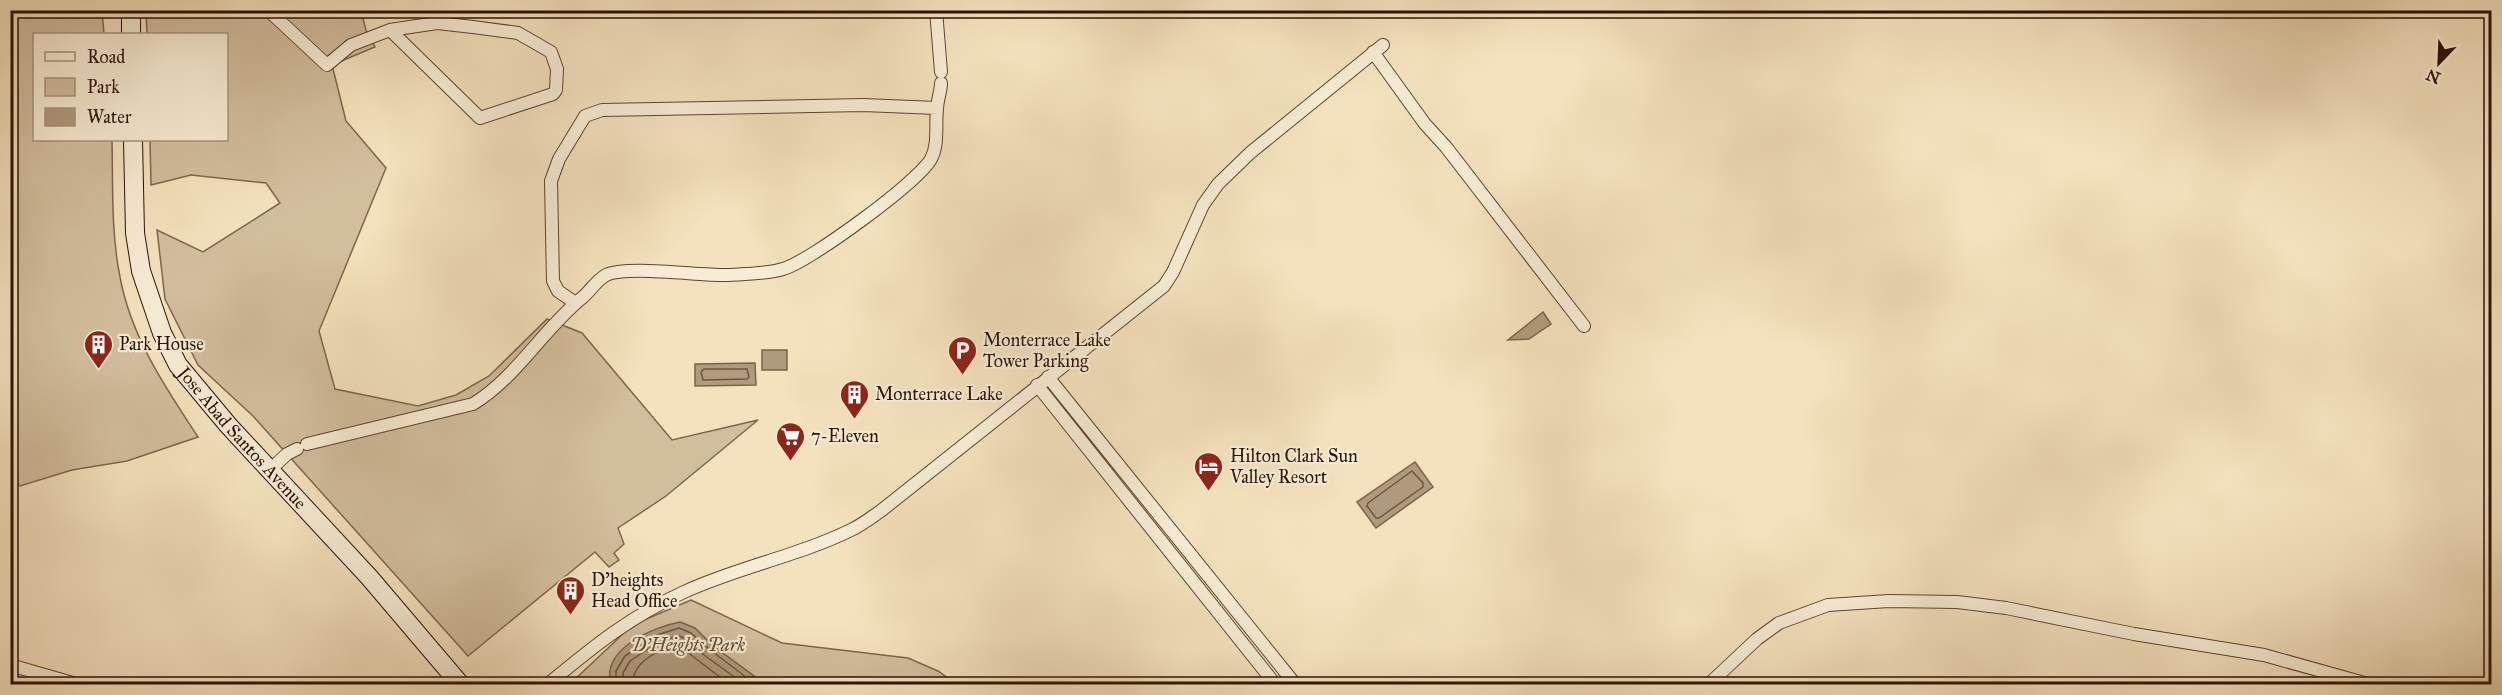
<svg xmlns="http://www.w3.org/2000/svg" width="2502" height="695" font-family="'IM FELL Great Primer',serif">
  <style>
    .green { fill: #d2bd9d; stroke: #7e664e; stroke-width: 1.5 }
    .water { fill: #b09a7d; stroke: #7b634b; stroke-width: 1.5 }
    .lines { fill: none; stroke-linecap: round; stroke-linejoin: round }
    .shore { stroke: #6e553e; stroke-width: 1.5 }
    .street-casing { stroke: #5d442f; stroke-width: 14 }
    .secondary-casing { stroke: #2b1000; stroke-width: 20 }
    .street { stroke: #f8ecd4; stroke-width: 12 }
    .secondary { stroke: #f8ecd4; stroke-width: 18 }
    .labels { text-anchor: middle; stroke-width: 4.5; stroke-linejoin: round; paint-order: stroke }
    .poi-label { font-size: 18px; fill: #2b1000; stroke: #f8ecd4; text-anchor: start }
    .street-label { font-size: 18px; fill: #2b1000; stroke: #f8ecd4 }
    .park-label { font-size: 18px; font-style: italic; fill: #654d37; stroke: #f8ecd4 }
  </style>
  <rect width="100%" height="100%" fill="#f4e1bd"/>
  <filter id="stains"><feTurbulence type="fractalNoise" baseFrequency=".00333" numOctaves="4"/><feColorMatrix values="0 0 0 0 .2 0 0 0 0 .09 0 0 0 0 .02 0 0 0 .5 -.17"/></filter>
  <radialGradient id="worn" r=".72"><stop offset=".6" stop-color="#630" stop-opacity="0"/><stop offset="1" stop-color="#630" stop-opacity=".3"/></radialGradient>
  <path class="green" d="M11 11H102L104 34H34V140H112C113 185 111 233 120 277 131 337 165 387 198 437L127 461 72 470 20 486 10 477Z
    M146 11H361L366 30 375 47 332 65 346 121 386 168 319 331 335 389 418 406 456 395 489 376 547 319 582 333 672 440 758 420 666 496 618 528 624 544 614 553 619 560 609 567 595 552 468 656 253 416 198 365 165 299 157 230 203 252 280 203 266 183 191 175 151 185 150 140H226V34H147Z
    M691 600 782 643 908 658 938 671 956 684H570L625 632 644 620Z"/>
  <path class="water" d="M1543 312 1551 324 1529 339 1508 340Z
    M762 350H787V370H762Z
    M755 363 756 385 695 386V364Z
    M1415 462 1433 487 1376 528 1357 502Z
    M680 622 695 628 712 645 765 684H611C601 649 653 627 680 622Z"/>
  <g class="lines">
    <path class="shore" d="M704 369H747L749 377 747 379 703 380 701 372Z
      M1412 471 1423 483V487L1379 518H1376L1367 506 1368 503Z
      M616 684V671L625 656 657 635 679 628 691 633 709 649 755 684
      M624 684 623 673 630 661 660 641 679 636 687 639 704 655 744 684
      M633 684C632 662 659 649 678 645L729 684"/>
    <defs>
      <path id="street" d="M268 10 327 65 351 45 390 30 437 23 473 27 518 33 551 52 557 69 556 90 553 94 480 118 390 30
        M936 10 941 72
        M1373 52 1425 124 1446 147 1584 326
        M574 302 558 291 553 281 551 181 559 159 585 116 602 110 863 105 937 108
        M1048 377 1295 684
        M1037 385 1275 684
        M307 444 473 404C517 377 543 329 583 297 590 291 597 280 606 275 627 265 701 276 728 275 745 274 767 274 783 269 809 262 918 182 931 159 939 144 935 125 937 110 937 100 941 92 941 83
        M271 469 287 454 297 449
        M10 665 76 684
        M441 684 453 677
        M548 684C593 647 629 617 684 592 738 567 798 556 851 530 862 525 872 517 882 510L1164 286 1173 272 1203 205 1218 184 1250 153 1383 45
        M1709 684 1757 639 1779 623 1828 605 1889 601 1957 602 2006 608 2134 634 2264 655 2368 684"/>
      <g id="secondary">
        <path d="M131 10V34"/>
        <path id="s1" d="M133 140 135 233 141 271 162 333 178 365 228 425 369 577 460 684"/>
      </g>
    </defs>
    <use href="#street" class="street-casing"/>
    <use href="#secondary" class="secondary-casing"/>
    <use href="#street" class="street"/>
    <use href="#secondary" class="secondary"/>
  </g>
  <defs>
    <symbol id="building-pin" viewBox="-11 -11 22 30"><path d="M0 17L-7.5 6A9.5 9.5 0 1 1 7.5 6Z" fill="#8f2418" stroke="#f8ecd4"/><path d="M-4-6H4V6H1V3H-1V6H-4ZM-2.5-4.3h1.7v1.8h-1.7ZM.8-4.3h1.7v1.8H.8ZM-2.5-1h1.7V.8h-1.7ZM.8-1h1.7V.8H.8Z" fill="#fff"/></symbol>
    <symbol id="parking-pin" viewBox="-11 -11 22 30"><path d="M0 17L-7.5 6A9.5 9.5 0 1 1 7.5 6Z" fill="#8f2418" stroke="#f8ecd4"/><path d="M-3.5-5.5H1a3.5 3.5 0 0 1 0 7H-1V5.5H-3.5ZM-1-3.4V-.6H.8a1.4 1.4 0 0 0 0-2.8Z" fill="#fff"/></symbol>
    <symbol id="supermarket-pin" viewBox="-11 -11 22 30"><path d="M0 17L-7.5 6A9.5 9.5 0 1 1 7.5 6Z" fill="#8f2418" stroke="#f8ecd4"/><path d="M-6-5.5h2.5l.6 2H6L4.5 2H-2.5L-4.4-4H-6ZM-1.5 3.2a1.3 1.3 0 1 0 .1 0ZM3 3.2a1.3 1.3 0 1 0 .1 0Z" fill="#fff"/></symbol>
    <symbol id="hotel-pin" viewBox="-11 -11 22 30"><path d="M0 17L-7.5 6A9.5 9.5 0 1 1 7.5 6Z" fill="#8f2418" stroke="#f8ecd4"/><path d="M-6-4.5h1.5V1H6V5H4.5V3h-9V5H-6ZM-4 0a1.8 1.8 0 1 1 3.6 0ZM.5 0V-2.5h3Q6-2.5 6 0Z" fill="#fff"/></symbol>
  </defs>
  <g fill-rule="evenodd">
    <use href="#building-pin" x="82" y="328" width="33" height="45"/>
    <use href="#parking-pin" x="946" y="334" width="33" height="45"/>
    <use href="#building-pin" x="838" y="378" width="33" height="45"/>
    <use href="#supermarket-pin" x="774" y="420" width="33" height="45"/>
    <use href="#hotel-pin" x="1192" y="450" width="33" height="45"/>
    <use href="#building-pin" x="554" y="574" width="33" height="45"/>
  </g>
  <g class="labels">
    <g class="poi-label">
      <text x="983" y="346">Monterrace Lake<tspan x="983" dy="21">Tower Parking</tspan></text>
      <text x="119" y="350">Park House</text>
      <text x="875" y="400">Monterrace Lake</text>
      <text x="811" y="442">7-Eleven</text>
      <text x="1230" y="462">Hilton Clark Sun<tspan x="1230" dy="21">Valley Resort</tspan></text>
      <text x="591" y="586">D'heights<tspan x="591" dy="21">Head Office</tspan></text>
    </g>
    <g class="street-label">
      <text dy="6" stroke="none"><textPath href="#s1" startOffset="330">Jose Abad Santos Avenue</textPath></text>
    </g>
    <g class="park-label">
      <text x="688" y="651">D'Heights Park</text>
    </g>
  </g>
  <rect width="2502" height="695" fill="none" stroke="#f4e1bd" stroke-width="36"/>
  <rect x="12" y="12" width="2478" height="671" fill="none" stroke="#2b1000" stroke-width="3"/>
  <rect x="18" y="18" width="2466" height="659" fill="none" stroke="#2b1000" stroke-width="1.5"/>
  <rect x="33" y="33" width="195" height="108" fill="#f8ecd4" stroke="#a6947f" stroke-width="1.5"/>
  <rect x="45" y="52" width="30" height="9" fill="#f8ecd4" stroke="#a6947f" stroke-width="1.5"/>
  <text x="87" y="63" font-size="18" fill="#2b1000">Road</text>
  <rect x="45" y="78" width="30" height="18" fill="#d2bd9d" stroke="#a6947f" stroke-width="1.5"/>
  <text x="87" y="93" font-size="18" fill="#2b1000">Park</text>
  <rect x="45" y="108" width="30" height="18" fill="#b09a7d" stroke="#a6947f" stroke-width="1.5"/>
  <text x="87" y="123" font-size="18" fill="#2b1000">Water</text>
  <g transform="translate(2439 63) rotate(203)" stroke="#f8ecd4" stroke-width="4.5" paint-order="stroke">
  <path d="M0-4.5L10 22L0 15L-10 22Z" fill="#2b1000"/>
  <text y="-9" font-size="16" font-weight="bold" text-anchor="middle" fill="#2b1000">N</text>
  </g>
  <rect width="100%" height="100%" filter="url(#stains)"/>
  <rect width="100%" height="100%" fill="url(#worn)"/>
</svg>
